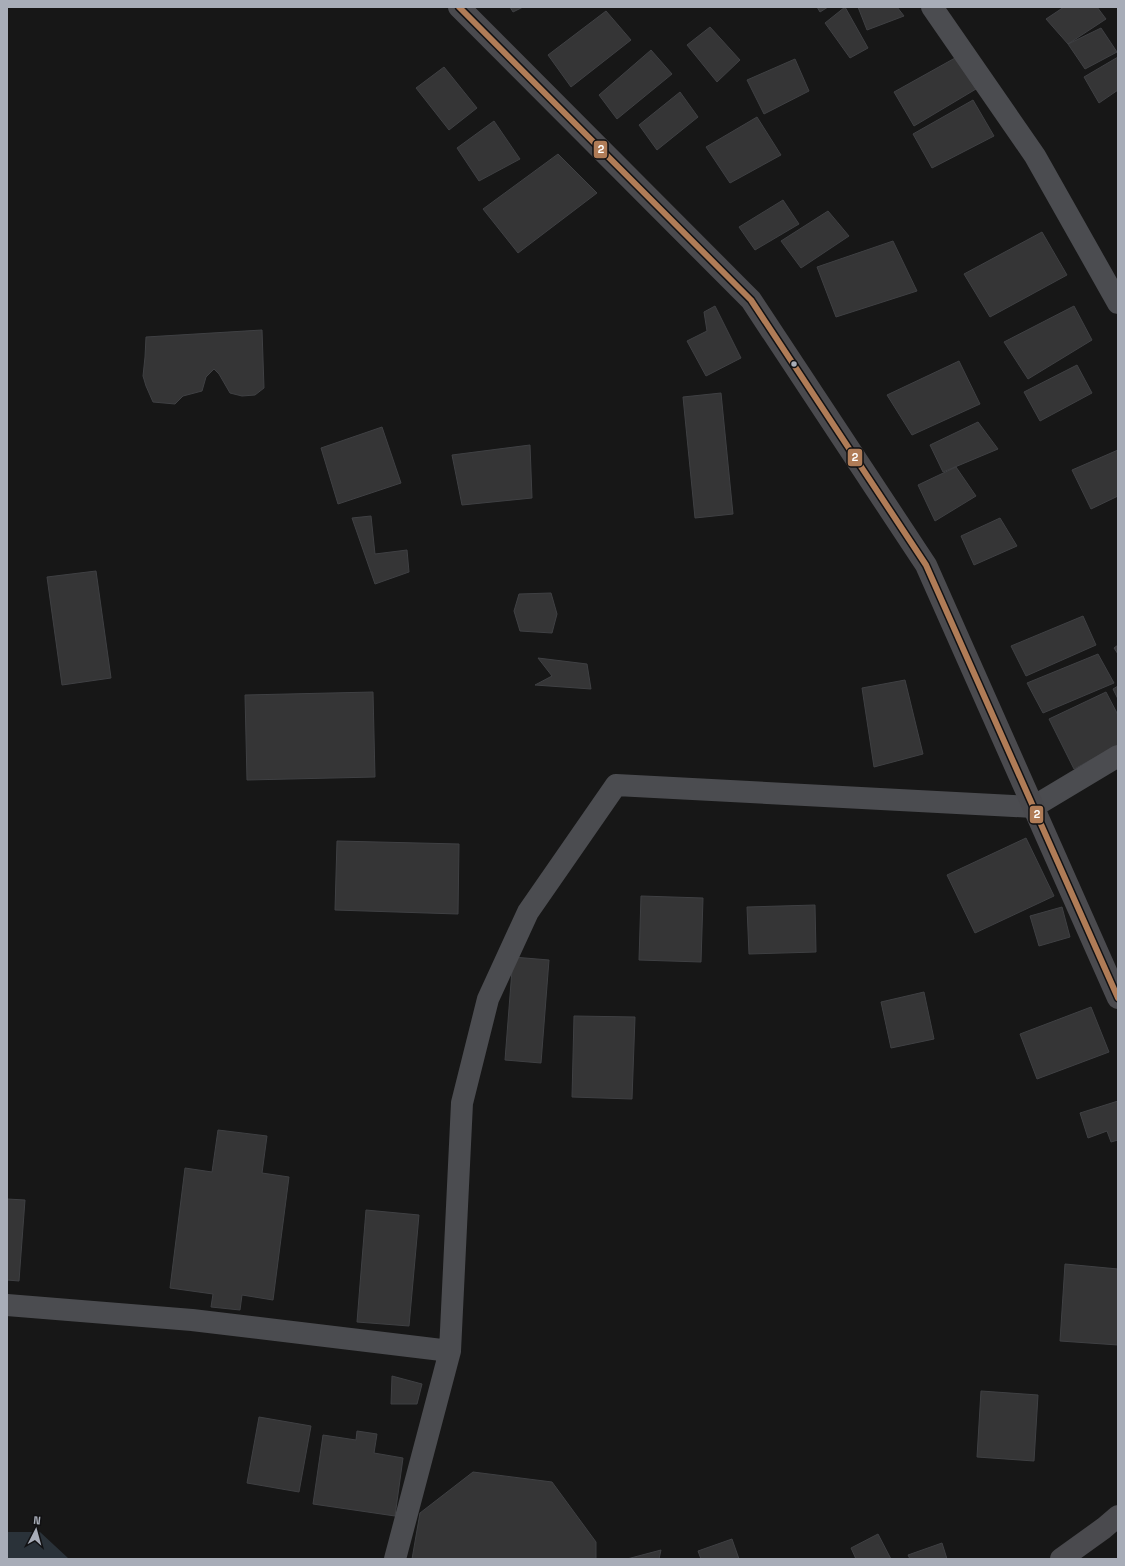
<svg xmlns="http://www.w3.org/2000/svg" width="1125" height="1566" font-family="'Space Grotesk',sans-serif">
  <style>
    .water { fill: #2a3239 }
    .building { fill: #353536; stroke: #3f4043 }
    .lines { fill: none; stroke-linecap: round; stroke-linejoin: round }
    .minor { stroke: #4b4c50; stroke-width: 22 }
    .secondary { stroke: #4a4a4e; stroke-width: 22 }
    .bus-1-casing { stroke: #111113; stroke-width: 9 }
    .bus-1 { stroke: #b07c57; stroke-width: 6 }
    .bus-dot { fill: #a8adb8; stroke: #111113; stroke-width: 1.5 }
    .line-badge { stroke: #111113; stroke-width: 1.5 }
    .badge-label { font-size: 11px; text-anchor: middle; font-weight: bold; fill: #fff }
  </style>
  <rect width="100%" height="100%" fill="#171717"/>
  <path class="water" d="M7 1532H40L68 1558 72 1559H7Z"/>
  <path class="building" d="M510 7H523L513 12Z
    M817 7H828L820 12Z
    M845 7 868 48 850 58 825 23Z
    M858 7H897L904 16 867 30Z
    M1064 7H1097L1106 19 1068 44 1046 19Z
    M606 11 631 40 571 87 548 55Z
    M710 27 740 60 717 82 687 45Z
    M1101 28 1117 52 1085 69 1068 44Z
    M651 50 672 74 617 119 599 95Z
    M1118 57V90L1099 103 1084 77Z
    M955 58 976 89 914 126 894 92Z
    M795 59 809 91 764 114 747 80Z
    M444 67 477 108 449 130 416 88Z
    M680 92 698 117 657 150 639 125Z
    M973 100 994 136 932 168 913 134Z
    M757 117 781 155 730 183 706 147Z
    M494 121 520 159 479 181 457 148Z
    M558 154 597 193 518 253 483 209Z
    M783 200 799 224 755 250 739 227Z
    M828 211 849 236 801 268 781 241Z
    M1042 232 1067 275 990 317 964 274Z
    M893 241 917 291 836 317 817 267Z
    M715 306 741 358 706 376 687 341 707 331 704 312Z
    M1074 306 1092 340 1028 379 1004 342Z
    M262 330 264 388 255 395 242 396 230 393 219 374 214 369 206 377 202 391 183 396 175 404 153 402 146 386 143 376 145 357 146 337Z
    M959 361 980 404 912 435 887 395Z
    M1077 365 1092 393 1040 421 1024 392Z
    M721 393 733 514 695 518 683 397Z
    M978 422 998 449 943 472 930 445Z
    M382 427 401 483 338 504 321 448Z
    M530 445 532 498 462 505 452 455Z
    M1118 450V496L1091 509 1072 470Z
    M956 467 976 496 935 521 918 485Z
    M371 516 375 554 407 550 409 572 375 584 352 518Z
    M1000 518 1017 546 974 565 961 536Z
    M96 571 111 678 62 685 47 577Z
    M551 593 557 614 552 633 520 631 514 611 519 594Z
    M1083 616 1096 645 1026 676 1011 646Z
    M1118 645V654L1114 648Z
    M1098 654 1114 683 1043 713 1027 683Z
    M538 658 587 664 591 689 535 685 552 676Z
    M905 680 923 754 874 767 862 688Z
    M1118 686V699L1113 689Z
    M373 692 375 777 247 780 245 695Z
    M1106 692 1118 715V745L1074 769 1049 719Z
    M1026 838 1054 896 975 933 947 875Z
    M337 841 459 844 458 914 335 910Z
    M641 896 703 898 701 962 639 960Z
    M815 905 816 952 749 954 747 907Z
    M1062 907 1070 937 1039 946 1030 916Z
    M513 957 549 960 541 1063 505 1060Z
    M924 992 934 1039 891 1048 881 1002Z
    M1091 1007 1109 1052 1037 1079 1020 1034Z
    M574 1016 635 1017 632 1099 572 1097Z
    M1118 1101V1140L1111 1142 1107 1131 1088 1138 1080 1113Z
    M218 1130 267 1136 262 1173 289 1177 273 1300 242 1295 240 1310 211 1307 213 1294 170 1288 185 1168 212 1172Z
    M7 1199 25 1200 19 1281 7 1280Z
    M366 1210 419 1215 409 1326 357 1322Z
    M1065 1264 1118 1269V1345L1060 1341Z
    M392 1376 422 1384 417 1404H391Z
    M981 1391 1038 1395 1034 1461 977 1457Z
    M259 1417 311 1426 299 1492 247 1483Z
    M357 1431 377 1434 374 1453 403 1458 395 1516 313 1504 323 1435 356 1440Z
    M473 1472 552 1482 596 1542V1559H412L420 1513Z
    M878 1534 891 1559H856L851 1548Z
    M732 1539 739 1559H701L698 1551Z
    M942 1543 947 1559H910L908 1555Z
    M661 1550 659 1559H627Z"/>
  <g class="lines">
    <path class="minor" d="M932 7 1035 156 1118 303
      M7 1305 192 1320 450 1351 462 1103 488 999 528 912 616 785 1033 807 1118 756
      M395 1559 450 1351"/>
    <path class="secondary" d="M459 7 751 300 926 565 1118 998
      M1061 1559 1104 1528 1118 1516"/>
    <defs>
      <path id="bus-1" d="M459 7 751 300 926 565 1118 998"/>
    </defs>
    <use href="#bus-1" class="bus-1-casing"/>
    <use href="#bus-1" class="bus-1"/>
  </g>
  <circle class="bus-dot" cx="794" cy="364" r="3.5"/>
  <g class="line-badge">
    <rect x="593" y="140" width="15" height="19" rx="4" fill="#b07c57"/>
    <rect x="847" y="448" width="16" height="19" rx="4" fill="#b07c57"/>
    <rect x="1029" y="805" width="15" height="19" rx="4" fill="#b07c57"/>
  </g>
  <g class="badge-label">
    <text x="601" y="153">2</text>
    <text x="855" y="461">2</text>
    <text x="1037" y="818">2</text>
  </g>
  <rect width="1125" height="1566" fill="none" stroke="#a8adb8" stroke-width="16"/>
  <g transform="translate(36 1530) rotate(6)" stroke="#111113" stroke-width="3" paint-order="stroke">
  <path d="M0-3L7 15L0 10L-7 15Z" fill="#a8adb8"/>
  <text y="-6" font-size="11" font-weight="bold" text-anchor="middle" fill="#a8adb8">N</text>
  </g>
</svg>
